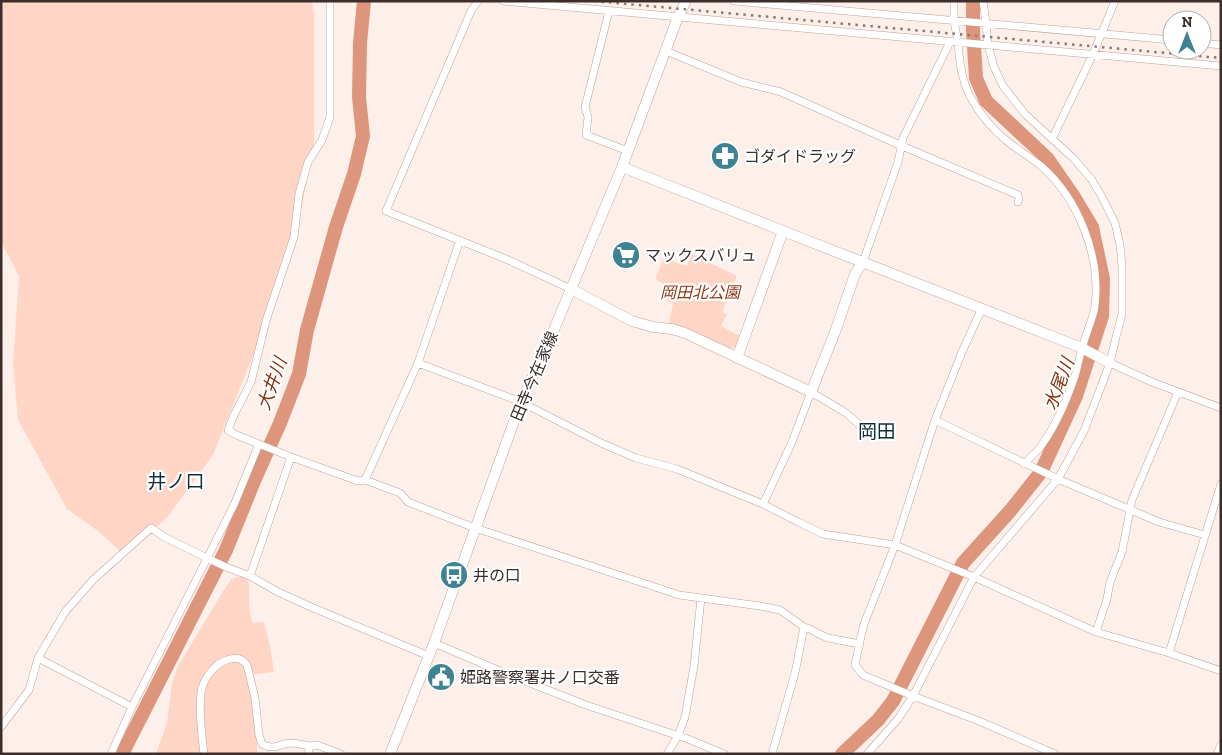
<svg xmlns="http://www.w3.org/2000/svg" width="1222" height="755" font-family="'Zilla Slab','Noto Sans JP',serif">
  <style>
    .green { fill: #ffd5c6 }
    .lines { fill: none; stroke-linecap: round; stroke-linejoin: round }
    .river { stroke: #dd957c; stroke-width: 14 }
    .street-casing { stroke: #c0a297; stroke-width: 8 }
    .secondary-casing { stroke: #c0a297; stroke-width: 11 }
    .street { stroke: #fff; stroke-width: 7 }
    .secondary { stroke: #fff; stroke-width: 10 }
    .rail { stroke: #887b76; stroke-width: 2.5; stroke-dasharray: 2.5 5; stroke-linecap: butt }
    .labels { text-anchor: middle; stroke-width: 4.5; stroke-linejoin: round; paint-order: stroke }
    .poi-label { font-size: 16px; fill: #3c2f2b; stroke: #fff; text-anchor: start }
    .park-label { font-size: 16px; font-style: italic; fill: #8d3816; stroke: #fff }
    .street-label { font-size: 16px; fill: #3c2f2b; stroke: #fff }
    .water-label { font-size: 18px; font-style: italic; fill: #85310e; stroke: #fff }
    .quarter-label { font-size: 19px; fill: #0d2e35; stroke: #fff }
  </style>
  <rect width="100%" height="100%" fill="#fdf0eb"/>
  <path class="green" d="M1 1H312L314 15V148L289 266 213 455 166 519 123 554 98 531 67 509 18 420 13 365 19 276 1 242Z
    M692 254 737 276 722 312 727 314 721 326 740 336 736 346 728 350 668 326 673 304 660 298 664 284 655 279 664 258 687 266Z
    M242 576 247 577 249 585V604L252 623 264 622 270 646 274 672 248 675 257 730V754H156L167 723 172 683 178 666 216 603 231 579 237 577Z"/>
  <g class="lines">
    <path class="river" d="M122 754 226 550 254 481 280 423 299 374 307 330 336 227 354 174 363 136 359 97 360 43 364 1
      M842 754 878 720 893 701 963 563 1010 511 1041 472 1076 396 1102 316 1103 279 1092 227 1074 197 1047 158 986 101 976 78 973 30V1"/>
    <defs>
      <path id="street" d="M330 1V117L322 140 308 162 299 194 294 237 266 321 251 382 235 413 228 430 234 434 291 457 358 481 365 480 400 493 408 502 475 528 649 585 679 595 760 606 780 610 804 627 810 629 817 633 828 638 860 644
        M478 1 471 11 386 211 506 259 571 289
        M503 1 1221 66
        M734 1 1172 40
        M954 1C954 8 954 14 954 20 955 28 957 35 958 43 960 63 961 79 971 98 980 114 993 130 1007 141 1018 150 1030 157 1041 166 1079 199 1101 257 1095 306 1093 320 1086 332 1083 346 1079 357 1078 368 1074 379 1066 402 1053 431 1038 450 1033 455 1029 459 1024 464
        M609 11 585 107 588 117 586 135 628 151
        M1202 43 1221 45
        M666 51 741 82 781 92 902 146 1018 195 1019 199 1018 202
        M1052 139 1093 54 1115 1
        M863 262 898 162 903 138 950 42
        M982 308 962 352 935 420 895 545 864 624 861 636 855 665 863 675 913 696 979 721 1055 754
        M418 363 521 402 601 443 636 458 677 469 763 504 798 522 823 534 895 545 974 577 1096 632 1169 653 1221 671
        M1110 363 1152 382 1221 408
        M935 420 1058 479 1159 522 1205 535
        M365 480 418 363 460 240
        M763 504 792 442 811 392 846 413 860 425
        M250 576 291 457
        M1096 632 1107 599 1110 582 1122 552 1132 500 1178 392
        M434 643 507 674 586 705 688 739 724 754
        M1169 653 1221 484
        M38 658 132 707
        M1 727 29 690 38 658 65 612 93 580 151 528 166 538 207 558 226 567 250 576 278 592 311 607 429 656
        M111 754 132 707 234 505 259 444
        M204 754C202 738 198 703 202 688 205 677 216 663 227 660 235 657 242 658 247 665L255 698 259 735 262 744C274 751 278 744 290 743 297 743 304 745 310 746
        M308 754 310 746 317 745 341 754
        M667 754 678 736 685 717 694 666 701 598
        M772 754 795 673 804 627
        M867 754 898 719 913 696 974 577 1058 479 1084 431 1110 363 1116 337 1122 314V266L1120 245 1115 223 1102 197 1092 180 1073 158 1025 114 1003 86 994 67 988 45 986 23 983 1
        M1217 754 1221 745"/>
      <path id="secondary" d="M622 167 783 231 1082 348 1110 363
        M571 289 632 321 653 327 672 329 685 333 811 392 835 332 855 274 863 262
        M737 358 783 231
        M390 754 434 643 521 402 553 332 622 167 678 17 686 1"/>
    </defs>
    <use href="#street" class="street-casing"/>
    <use href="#secondary" class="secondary-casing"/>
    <use href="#street" class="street"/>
    <use href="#secondary" class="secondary"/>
    <path class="rail" d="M594 1 1221 58"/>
  </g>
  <defs>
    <symbol id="pharmacy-disc" viewBox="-11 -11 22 22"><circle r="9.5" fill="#3f8392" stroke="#fff"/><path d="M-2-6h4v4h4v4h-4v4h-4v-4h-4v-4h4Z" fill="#fff"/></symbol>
    <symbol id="supermarket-disc" viewBox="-11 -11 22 22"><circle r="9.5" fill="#3f8392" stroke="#fff"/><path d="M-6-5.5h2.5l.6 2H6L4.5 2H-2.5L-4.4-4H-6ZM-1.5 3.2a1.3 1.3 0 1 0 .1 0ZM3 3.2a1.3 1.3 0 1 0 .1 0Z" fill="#fff"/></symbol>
    <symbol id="bus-disc" viewBox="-11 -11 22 22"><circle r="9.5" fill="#3f8392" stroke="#fff"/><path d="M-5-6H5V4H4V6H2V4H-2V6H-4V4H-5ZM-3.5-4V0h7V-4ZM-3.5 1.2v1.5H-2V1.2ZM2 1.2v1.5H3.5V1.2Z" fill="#fff"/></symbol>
    <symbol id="civic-disc" viewBox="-11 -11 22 22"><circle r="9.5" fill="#3f8392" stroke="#fff"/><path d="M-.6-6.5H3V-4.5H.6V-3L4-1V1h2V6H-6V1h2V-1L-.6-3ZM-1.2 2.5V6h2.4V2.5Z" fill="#fff"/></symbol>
  </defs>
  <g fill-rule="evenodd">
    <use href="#pharmacy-disc" x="709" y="140" width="32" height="32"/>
    <use href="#supermarket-disc" x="610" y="239" width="32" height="32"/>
    <use href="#bus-disc" x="438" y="559" width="32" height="32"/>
    <use href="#civic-disc" x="425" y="661" width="32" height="32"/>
  </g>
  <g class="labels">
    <g class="poi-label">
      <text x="744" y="162">ゴダイドラッグ</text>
      <text x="645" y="261">マックスバリュ</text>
      <text x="473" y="581">井の口</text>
      <text x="460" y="683">姫路警察署井ノ口交番</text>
    </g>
    <g class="park-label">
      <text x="700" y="298">岡田北公園</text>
    </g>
    <g class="street-label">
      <text transform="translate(534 376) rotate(-67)" y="6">田寺今在家線</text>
    </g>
    <g class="water-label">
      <text transform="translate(272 384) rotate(-70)" y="6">大井川</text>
      <text transform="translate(1059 384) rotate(-69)" y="6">水尾川</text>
    </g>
    <g class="quarter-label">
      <text x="877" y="438">岡田</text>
      <text x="176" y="488">井ノ口</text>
    </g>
  </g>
  <rect width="1222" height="755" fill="none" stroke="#3c2f2b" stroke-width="5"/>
  <g transform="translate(1187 35)"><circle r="24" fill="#ffffff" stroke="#b1acaa"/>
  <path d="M0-4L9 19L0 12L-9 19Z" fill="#3f8392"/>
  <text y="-8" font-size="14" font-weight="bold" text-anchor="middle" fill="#3c2f2b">N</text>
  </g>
</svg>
